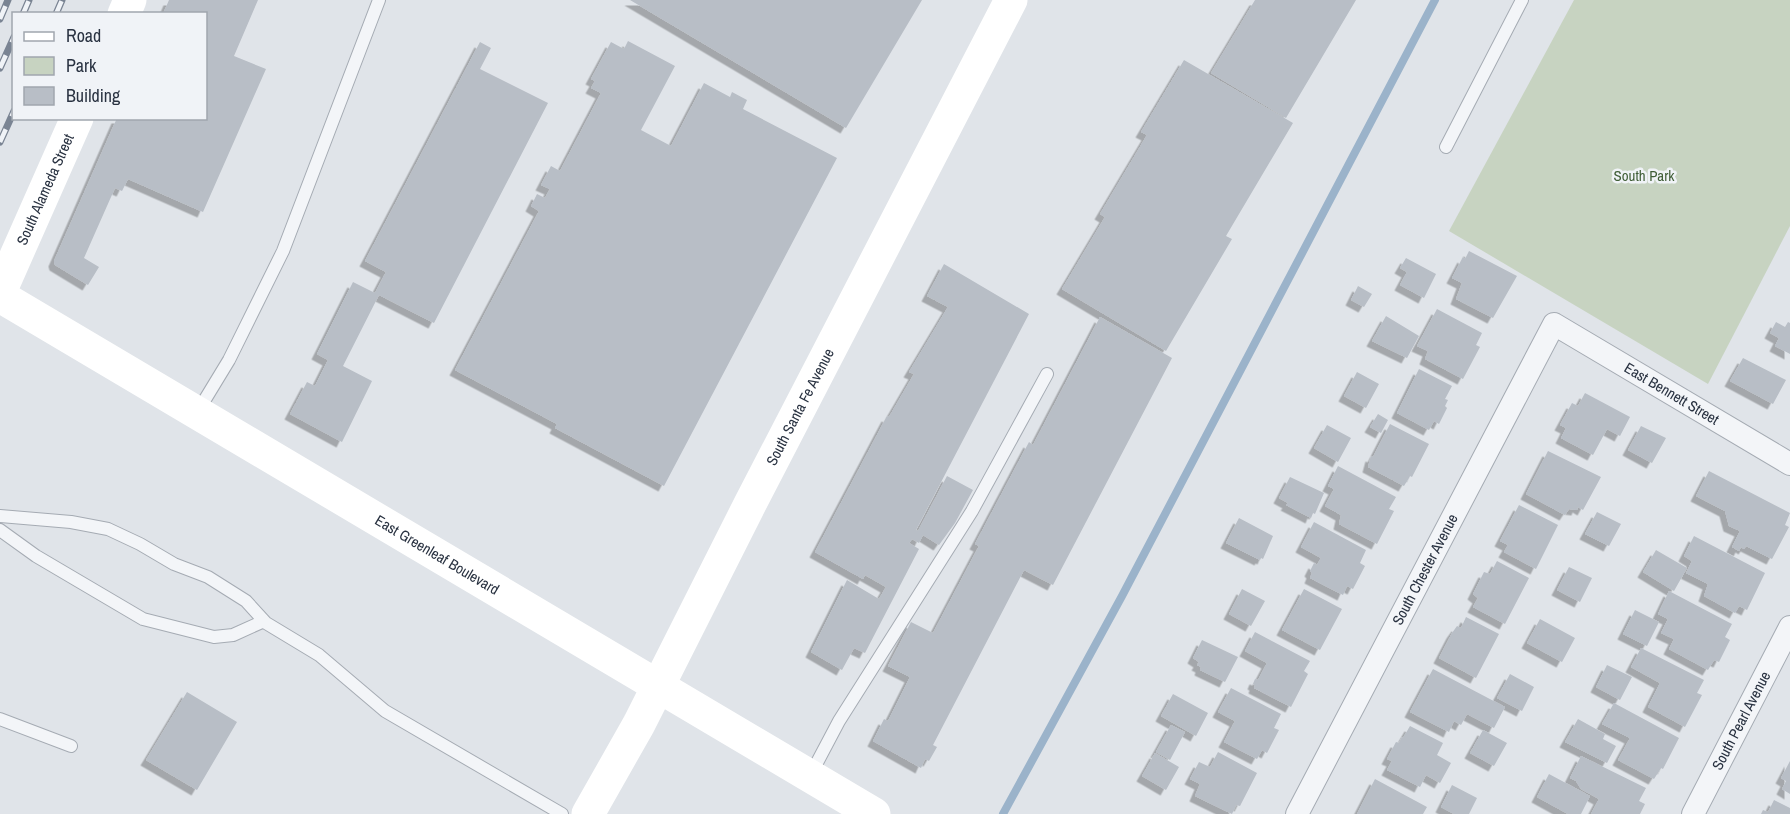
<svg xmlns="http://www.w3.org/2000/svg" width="1790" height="814" font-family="'Archivo Narrow',sans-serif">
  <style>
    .green { fill: #c7d3c1 }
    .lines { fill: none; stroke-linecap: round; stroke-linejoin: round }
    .stream { stroke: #9bb3ca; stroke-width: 8 }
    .building { fill: #b8bec6; filter: url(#shadow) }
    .lane-casing { stroke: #a5abb3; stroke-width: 14 }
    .street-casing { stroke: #a5abb3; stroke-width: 24 }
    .lane { stroke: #f3f5f8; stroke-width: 12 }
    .street { stroke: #f3f5f8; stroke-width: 22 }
    .secondary { stroke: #fff; stroke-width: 33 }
    .rail-casing { stroke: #7a8493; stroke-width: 7 }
    .rail { stroke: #f0f3f7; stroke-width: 4.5; stroke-dasharray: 14; stroke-linecap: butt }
    .labels { text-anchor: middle; stroke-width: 5; stroke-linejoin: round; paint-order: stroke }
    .park-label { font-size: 15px; fill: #3f5d36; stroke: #f0f3f7 }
    .street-label { font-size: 15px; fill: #293241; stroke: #f0f3f7 }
  </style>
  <defs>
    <filter id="shadow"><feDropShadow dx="-5.5" dy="5.5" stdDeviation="0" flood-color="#0004"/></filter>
  </defs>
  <rect width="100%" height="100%" fill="#e0e4e9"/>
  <path class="green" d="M1574 0H1790V226L1708 384 1449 231Z"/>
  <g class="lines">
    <path class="stream" d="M1003 814 1122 596 1435 0"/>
  </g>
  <path class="building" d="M169 0H258L234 56 266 69 203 212 128 179 122 191 115 188 84 258 99 267 88 285 55 265 54 261 117 118H206V14H163Z
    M630 0H922L846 128Z
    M1255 0H1356L1286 118 1211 73Z
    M628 41 675 66 641 130 671 146 704 83 730 97 732 92 747 100 743 109 837 158 664 486 555 428 557 424 455 370 539 211 531 206 537 194 545 198 550 189 541 185 551 166 560 171 601 93 591 88 595 81 591 79 611 42 624 49Z
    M480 42 491 48 480 69 548 103 434 323 379 295 343 366 372 381 342 442 290 414 307 382 315 386 328 360 317 354 353 282 375 293 386 272 365 261Z
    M1184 60 1293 123 1226 236 1232 239 1166 351 1062 289 1105 217 1100 214 1147 135 1141 132Z
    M1469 251 1517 276 1493 318 1456 299 1462 283 1452 278 1463 257 1465 259Z
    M1406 258 1436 274 1424 298 1400 285 1407 272 1400 268Z
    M944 264 1029 314 916 530 918 531 947 476 973 490 955 523 939 545 923 535 919 543 912 539 909 543 919 549 865 653 854 648 842 670 811 652 847 580 879 599 886 587 865 575 863 579 815 552 887 416 889 417 914 374 909 372 948 307 927 296Z
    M1358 286 1372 294 1364 307 1351 300Z
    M1437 309 1482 333 1476 345 1480 347 1463 379 1425 359 1428 351 1417 346Z
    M1386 316 1419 336 1407 358 1372 341Z
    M1100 317 1172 358 1053 585 1024 570 933 745 937 747 929 761 925 759 921 768 873 741 884 719 888 721 910 677 888 666 911 622 933 633 979 546 975 544 1029 442 1033 445Z
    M1776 322 1785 327 1788 322 1790 323V354L1775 346 1779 338 1770 333Z
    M1743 358 1786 380 1773 404 1730 381Z
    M1419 369 1452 386 1445 399 1448 400 1445 406 1447 408 1439 424 1434 421 1429 430 1397 413Z
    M1357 372 1379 384 1366 408 1344 396Z
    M1585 393 1630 417 1620 436 1607 429 1593 455 1561 438 1566 428 1560 425 1572 403 1578 406Z
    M1378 414 1388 420 1381 433 1370 427Z
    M1390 424 1429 444 1412 477 1410 476 1404 486 1368 467 1371 456 1373 457Z
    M1327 425 1351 438 1338 462 1314 448Z
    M1641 426 1666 438 1652 463 1628 450Z
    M1548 451 1601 477 1583 510 1578 507 1577 510 1569 509 1565 515 1526 494Z
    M1338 466 1396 497 1389 509 1394 511 1377 544 1339 524 1341 515 1325 506 1334 489 1328 486Z
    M1709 471 1790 513 1785 525 1789 527 1772 559 1746 546 1744 549 1741 547 1739 551 1732 547 1740 531 1729 526 1725 511 1696 496Z
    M1290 477 1324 493 1315 514 1313 513 1311 518 1286 505 1288 503 1279 498Z
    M1519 505 1558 525 1536 569 1504 552 1508 545 1500 541Z
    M1597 512 1621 524 1609 546 1585 534Z
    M1239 518 1273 536 1263 559 1261 558 1260 560 1226 543Z
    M1314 522 1366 550 1360 563 1365 566 1353 589 1347 586 1343 595 1310 578 1312 573 1310 571 1314 563 1317 565 1321 558 1301 547Z
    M1694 536 1765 573 1747 610 1739 606 1735 613 1704 596 1708 584 1686 573 1692 561 1684 556Z
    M1656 550 1687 568 1674 591 1643 572Z
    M1497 561 1529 578 1505 624 1473 607 1478 598 1473 594 1484 572 1490 574Z
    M1569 567 1592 578 1580 602 1557 590Z
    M1242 589 1265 601 1251 626 1229 614Z
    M1304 589 1342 609 1320 650 1282 630Z
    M1669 591 1732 624 1725 637 1730 640 1719 662 1714 660 1708 670 1669 649 1674 639 1661 633 1668 619 1658 614Z
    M1635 610 1659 622 1647 646 1623 634Z
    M1466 617 1499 634 1476 678 1439 658 1452 633 1457 626 1461 628Z
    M1540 619 1575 638 1562 662 1527 643Z
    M1255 632 1310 661 1304 671 1308 674 1291 707 1254 688 1255 685 1253 684 1255 679 1258 680 1267 663 1245 651Z
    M1202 640 1238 657 1225 682 1200 670 1201 667 1197 665 1199 662 1193 658Z
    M1641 648 1704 680 1697 693 1702 695 1685 727 1648 707 1660 683 1631 667Z
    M1607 665 1632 677 1620 700 1596 687Z
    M1433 669 1505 707 1494 728 1467 714 1461 725 1454 721 1449 732 1410 712Z
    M1510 674 1534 687 1522 711 1497 698Z
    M1231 688 1281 714 1274 728 1279 730 1267 753 1262 750 1257 759 1224 742 1235 721 1218 712Z
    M187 692 237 722 197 790 146 760Z
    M1173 694 1208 713 1196 736 1161 716Z
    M1614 703 1679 738 1663 769 1661 768 1654 779 1618 760 1630 738 1602 724Z
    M1578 719 1605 734 1603 739 1616 746 1607 763 1565 742Z
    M1171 725 1185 732 1170 760 1156 752Z
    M1410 726 1443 743 1437 755 1451 763 1440 783 1426 775 1420 787 1387 770 1392 761 1387 759 1396 742 1399 743 1402 737 1403 738Z
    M1483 730 1507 743 1494 766 1470 753Z
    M1218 752 1257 773 1240 806 1236 805 1232 814 1195 796 1200 784 1190 779 1199 762 1210 767Z
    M1155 753 1179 767 1166 790 1142 776Z
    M1581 756 1646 788 1639 801 1645 804 1640 814H1591L1599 799 1581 789 1576 781 1570 778Z
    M1790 761V794L1782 789 1786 781 1781 778Z
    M1549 774 1590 796 1581 814H1568L1537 797Z
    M1375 779 1427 807 1423 814H1357Z
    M1452 785 1477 798 1469 814H1454L1441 807Z
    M1774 800 1790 808V814H1761L1763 810 1768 812Z"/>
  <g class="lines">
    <defs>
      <path id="lane" d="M1446 147 1522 0
        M198 411 229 360 283 251 379 0
        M0 516 71 522 108 529 140 544 174 564 208 577 246 601 266 623 319 655 385 711 562 814
        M0 530 36 556 143 619 214 637 233 635 264 621
        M0 719 71 746
        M811 774 839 721 972 511 1047 374"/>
      <g id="street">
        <path id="s1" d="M1297 814 1554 324 1790 464"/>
        <path id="s2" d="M1693 814 1790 627"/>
      </g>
    </defs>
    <use href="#lane" class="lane-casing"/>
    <use href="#street" class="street-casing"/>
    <use href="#lane" class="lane"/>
    <use href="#street" class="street"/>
    <g class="secondary">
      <path d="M124 14 130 0"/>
      <path id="s3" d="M0 292 77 118"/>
      <path id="s4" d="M0 296 874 814"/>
      <path id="s5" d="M588 814 639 724 750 504 1011 0"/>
    </g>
    <defs>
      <path id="rail" d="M23 14 29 0
        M56 14 62 0
        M0 19 8 0
        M0 68 14 37
        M0 142 14 111"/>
    </defs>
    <use href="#rail" class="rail-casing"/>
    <use href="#rail" class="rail"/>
  </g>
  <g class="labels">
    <g class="park-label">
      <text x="1644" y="181">South Park</text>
    </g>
    <g class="street-label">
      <text dy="5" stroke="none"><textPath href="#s3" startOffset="112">South Alameda Street</textPath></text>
      <text dy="5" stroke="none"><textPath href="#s1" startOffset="690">East Bennett Street</textPath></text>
      <text dy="5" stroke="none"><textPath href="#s5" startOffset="459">South Santa Fe Avenue</textPath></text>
      <text dy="5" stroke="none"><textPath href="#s4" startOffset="508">East Greenleaf Boulevard</textPath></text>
      <text dy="5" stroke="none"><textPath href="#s1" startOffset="276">South Chester Avenue</textPath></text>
      <text dy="5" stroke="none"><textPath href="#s2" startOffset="105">South Pearl Avenue</textPath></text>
    </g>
  </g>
  <rect x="12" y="12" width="195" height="108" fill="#f0f3f7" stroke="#a0a6ae" stroke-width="1.5"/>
  <rect x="24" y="32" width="30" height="9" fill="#ffffff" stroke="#a0a6ae" stroke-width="1.5"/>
  <text x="66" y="42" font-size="18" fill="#293241">Road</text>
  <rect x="24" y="57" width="30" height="18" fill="#c7d3c1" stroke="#a0a6ae" stroke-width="1.5"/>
  <text x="66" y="72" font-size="18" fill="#293241">Park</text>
  <rect x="24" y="87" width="30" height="18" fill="#b8bec6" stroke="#a0a6ae" stroke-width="1.5"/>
  <text x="66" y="102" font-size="18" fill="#293241">Building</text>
</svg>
